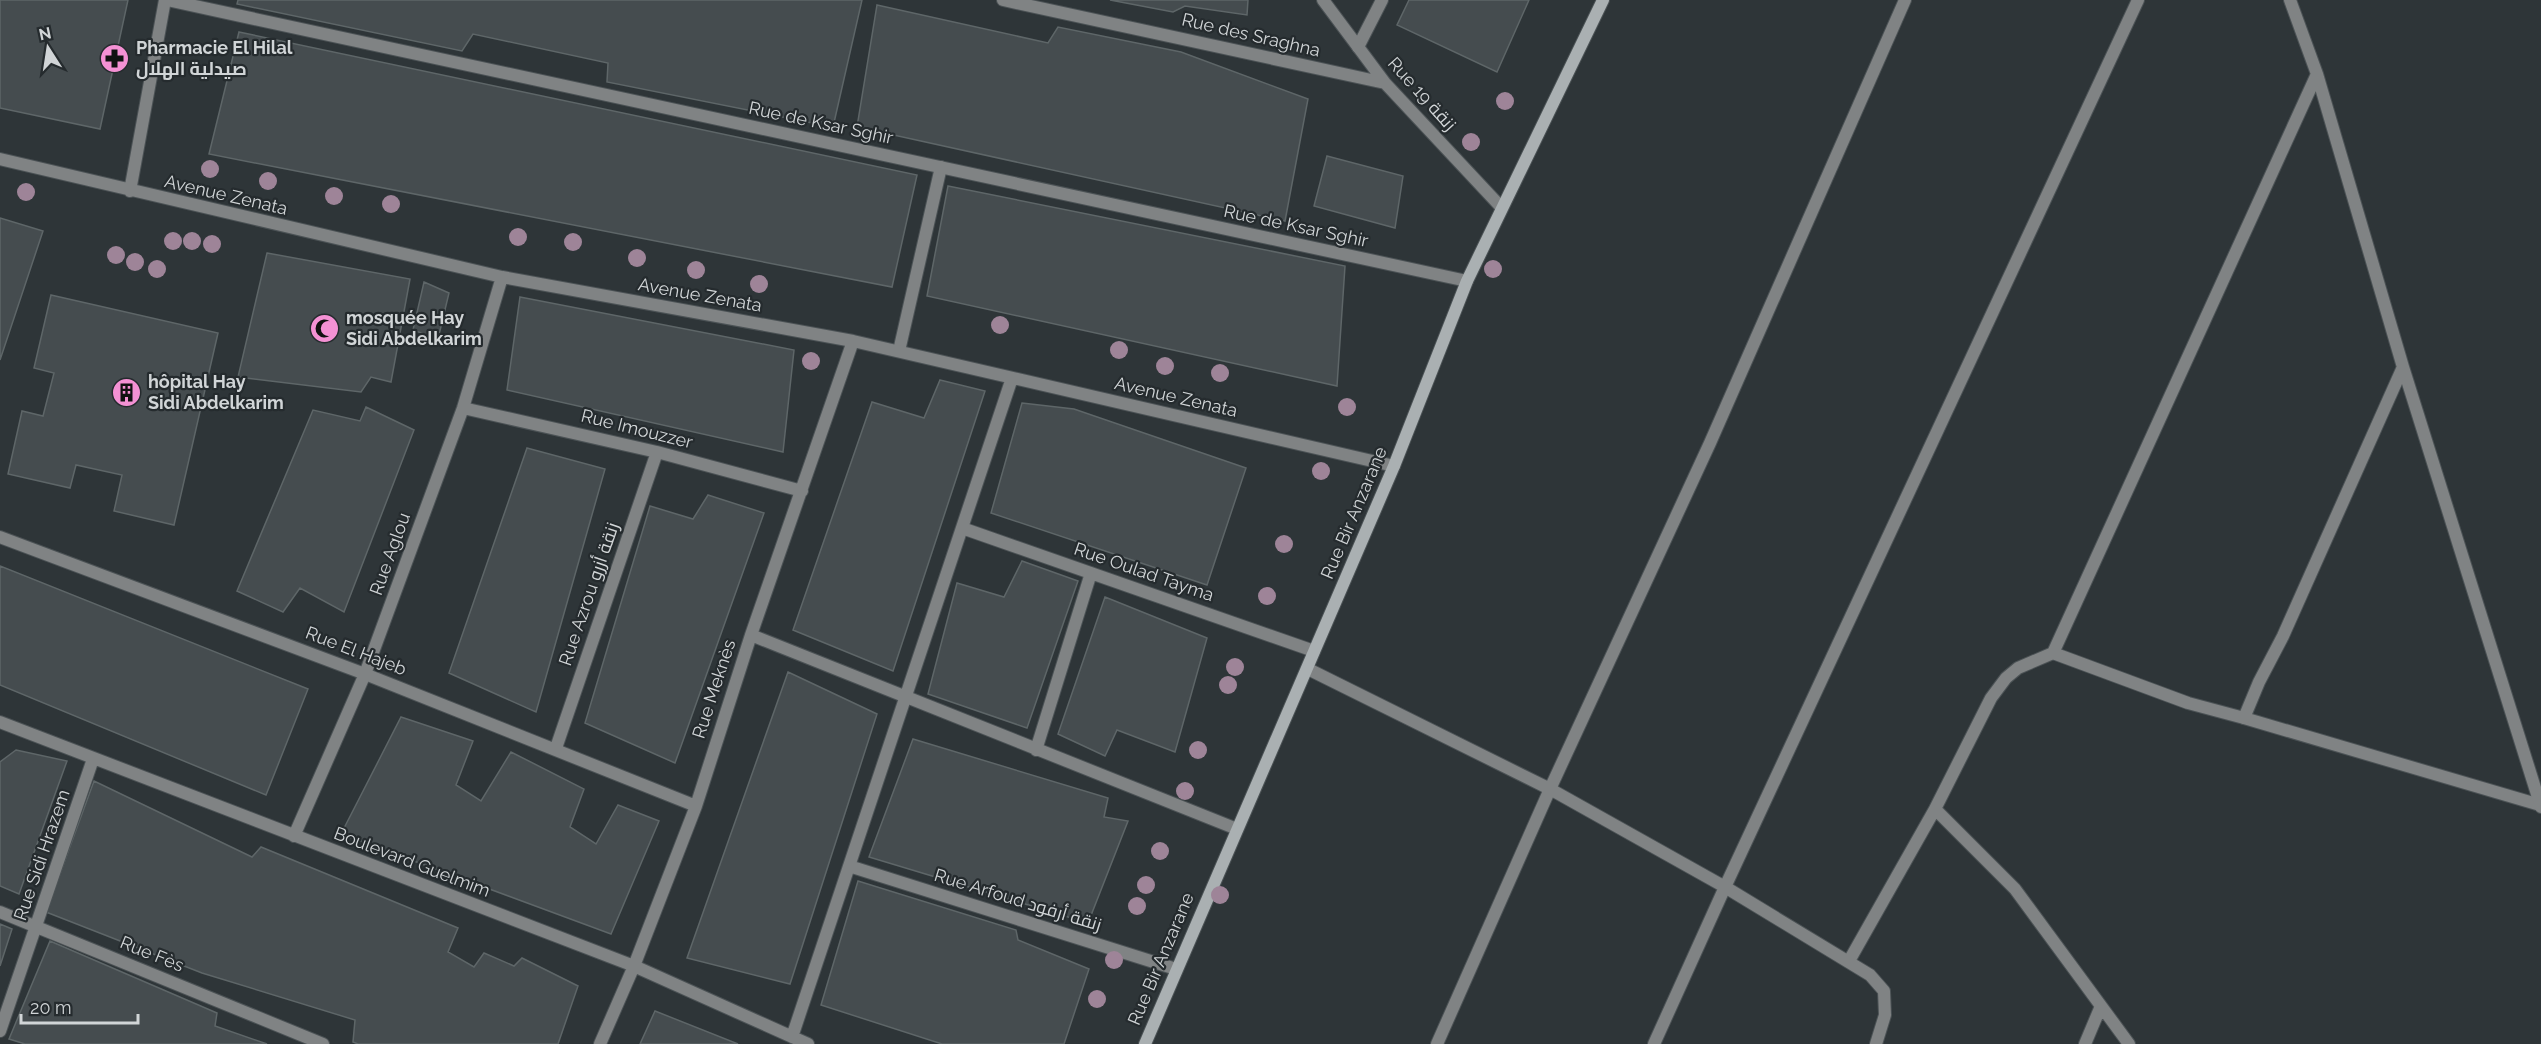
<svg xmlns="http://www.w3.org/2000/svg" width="2541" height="1044" font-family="Raleway,Cairo,sans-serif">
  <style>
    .building { fill: #454c4f; stroke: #5e6668; stroke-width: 1.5 }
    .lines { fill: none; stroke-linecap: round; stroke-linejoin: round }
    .lane-casing { stroke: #4b5255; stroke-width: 14 }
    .street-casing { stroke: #4b5255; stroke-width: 14 }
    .secondary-casing { stroke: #4b5255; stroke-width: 14 }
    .lane { stroke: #808384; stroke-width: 12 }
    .street { stroke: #808384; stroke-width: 12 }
    .secondary { stroke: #aab0b2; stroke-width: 12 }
    .tree { fill: #9e8498 }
    .labels { text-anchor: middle; stroke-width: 4.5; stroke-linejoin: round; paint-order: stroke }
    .street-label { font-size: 18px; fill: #d1d5d7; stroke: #252b2e }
    .poi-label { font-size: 18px; font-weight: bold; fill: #d1d5d7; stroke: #252b2e; text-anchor: start }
  </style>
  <rect width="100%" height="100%" fill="#2e3538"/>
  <path class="building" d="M0 0H128L100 129 0 108Z
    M238 0H862L833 127 607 82 608 63 473 34 462 51 237 4Z
    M1110 0H1248L1247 15 1185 6 1173 12Z
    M1409 0H1529L1497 72 1397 25Z
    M877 5 1048 43 1058 27 1181 52 1308 99 1285 221 857 127Z
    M239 32 917 175 892 287 209 154Z
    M1327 156 1403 176 1395 228 1314 206Z
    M948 186 1345 266 1337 386 927 296Z
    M0 218 43 231 0 360Z
    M267 253 410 279 391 382 371 377 361 392 238 377Z
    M424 282 449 293 438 339 413 330Z
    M51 295 218 333 174 525 114 511 122 475 76 465 70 488 8 474 22 411 43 416 54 373 34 368Z
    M520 297 794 350 783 452 507 390Z
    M940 380 985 391 893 671 793 630 872 402 924 418Z
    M1022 403 1074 409 1246 468 1207 585 991 513Z
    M366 407 414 430 344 612 300 588 283 612 237 591 313 410 360 421Z
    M527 448 605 469 536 712 449 673Z
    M708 495 764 513 675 763 585 723 650 506 693 519Z
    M1022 561 1078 581 1027 728 928 694 957 583 1004 597Z
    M0 566 308 689 266 795 0 685Z
    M1105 597 1207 638 1175 752 1117 730 1105 756 1058 734Z
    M788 672 877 714 790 984 687 958Z
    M401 717 473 741 456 785 481 801 511 752 584 789 570 827 596 844 618 805 659 821 611 934 341 834Z
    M913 739 1108 798 1104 817 1128 821 1088 923 869 857Z
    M16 750 67 761 19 894 0 886V762Z
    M94 781 252 857 261 847 458 928 448 952 474 967 484 953 514 966 522 958 578 986 558 1044H358L353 1042 355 1020 202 973 46 912Z
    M858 881 1016 930 1018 940 1089 969 1064 1044H942L821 1005Z
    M0 924 12 929 0 966Z
    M50 941 217 1013 215 1026 267 1044H25L9 1039Z
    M655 1011 738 1044H640Z"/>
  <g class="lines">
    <defs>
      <path id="lane" d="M1358 47 1382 0
        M899 351 941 167
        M2244 718 2540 805"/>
      <path id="street" d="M167 0 1467 281
        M1003 0 1385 83
        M1323 0 1385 83 1501 207
        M2290 0 2317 74 2403 367 2541 807
        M0 159 502 277 853 341 1394 466
        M130 191 165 0
        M463 408 657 452 802 491
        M962 528 1314 651
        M0 537 365 674 696 806
        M751 635 1237 829
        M2053 653 2188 703 2244 718 2259 682 2283 636 2403 367
        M1308 669 1550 789 1725 887 1870 975 1884 991 1885 1015 1876 1044
        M0 722 634 966 808 1044
        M556 748 657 452
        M1036 750 1091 573
        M1935 809 2015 889 2129 1044
        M294 836 365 674 463 408 502 277
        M849 866 1176 969
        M0 912 323 1044
        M1849 961 1935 809 1991 698 2006 678 2018 668 2053 653 2317 74
        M0 1031 93 759
        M792 1037 1012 378
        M600 1044 634 966 696 806 751 635 853 341
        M1437 1044 1550 789 1710 443 1905 0
        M1654 1044 1725 887 2138 0
        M2085 1044 2101 1006"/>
      <path id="secondary" d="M1145 1044 1394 466 1467 281 1603 0"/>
    </defs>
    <use href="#lane" class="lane-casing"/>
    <use href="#street" class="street-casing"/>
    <use href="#secondary" class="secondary-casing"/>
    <use href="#lane" class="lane"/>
    <use href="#street" class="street"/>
    <use href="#secondary" class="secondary"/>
  </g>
  <g class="tree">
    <circle cx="1505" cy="101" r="9"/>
    <circle cx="1471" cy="142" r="9"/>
    <circle cx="210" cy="169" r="9"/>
    <circle cx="268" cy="181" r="9"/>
    <circle cx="26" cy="192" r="9"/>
    <circle cx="334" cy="196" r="9"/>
    <circle cx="391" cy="204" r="9"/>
    <circle cx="518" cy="237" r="9"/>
    <circle cx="173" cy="241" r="9"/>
    <circle cx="192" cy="241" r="9"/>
    <circle cx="573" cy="242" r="9"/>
    <circle cx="212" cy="244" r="9"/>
    <circle cx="116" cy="255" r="9"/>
    <circle cx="637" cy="258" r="9"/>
    <circle cx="135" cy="262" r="9"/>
    <circle cx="157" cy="269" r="9"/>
    <circle cx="1493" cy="269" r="9"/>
    <circle cx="696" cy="270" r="9"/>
    <circle cx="759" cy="284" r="9"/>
    <circle cx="1000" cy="325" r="9"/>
    <circle cx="1119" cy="350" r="9"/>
    <circle cx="811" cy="361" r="9"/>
    <circle cx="1165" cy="366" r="9"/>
    <circle cx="1220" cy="373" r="9"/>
    <circle cx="1347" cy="407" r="9"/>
    <circle cx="1321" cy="471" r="9"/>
    <circle cx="1284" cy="544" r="9"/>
    <circle cx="1267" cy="596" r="9"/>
    <circle cx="1235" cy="667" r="9"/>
    <circle cx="1228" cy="685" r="9"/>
    <circle cx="1198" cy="750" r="9"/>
    <circle cx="1185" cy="791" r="9"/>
    <circle cx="1160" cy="851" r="9"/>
    <circle cx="1146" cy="885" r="9"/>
    <circle cx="1220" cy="895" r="9"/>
    <circle cx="1137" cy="906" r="9"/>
    <circle cx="1114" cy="960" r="9"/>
    <circle cx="1097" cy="999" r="9"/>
  </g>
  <defs>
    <symbol id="pharmacy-disc" viewBox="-11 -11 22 22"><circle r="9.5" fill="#f491d4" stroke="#252b2e"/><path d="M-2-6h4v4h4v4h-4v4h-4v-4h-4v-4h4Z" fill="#111"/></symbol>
    <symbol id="mosque-disc" viewBox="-11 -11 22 22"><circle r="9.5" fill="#f491d4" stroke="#252b2e"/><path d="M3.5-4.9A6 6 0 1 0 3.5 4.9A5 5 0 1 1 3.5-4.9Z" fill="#111"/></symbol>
    <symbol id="building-disc" viewBox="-11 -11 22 22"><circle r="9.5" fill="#f491d4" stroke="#252b2e"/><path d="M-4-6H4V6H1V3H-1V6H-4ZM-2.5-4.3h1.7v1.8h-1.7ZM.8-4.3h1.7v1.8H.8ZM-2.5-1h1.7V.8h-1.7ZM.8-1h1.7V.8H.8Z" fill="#111"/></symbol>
  </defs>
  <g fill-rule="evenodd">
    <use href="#pharmacy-disc" x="98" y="42" width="33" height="33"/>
    <use href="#mosque-disc" x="308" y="312" width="33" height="33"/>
    <use href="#building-disc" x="110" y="376" width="33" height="33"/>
  </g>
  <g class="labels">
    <g class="street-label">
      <text transform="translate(1251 35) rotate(13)" y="6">Rue des Sraghna</text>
      <text transform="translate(1422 94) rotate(48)" y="6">Rue 19 زنقة</text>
      <text transform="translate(821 123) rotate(12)" y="6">Rue de Ksar Sghir</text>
      <text transform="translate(226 195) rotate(13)" y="6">Avenue Zenata</text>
      <text transform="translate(1296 226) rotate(12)" y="6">Rue de Ksar Sghir</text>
      <text transform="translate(700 295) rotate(10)" y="6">Avenue Zenata</text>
      <text transform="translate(1176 397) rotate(13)" y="6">Avenue Zenata</text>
      <text transform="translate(637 429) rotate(14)" y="6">Rue Imouzzer</text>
      <text transform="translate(1354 513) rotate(-67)" y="6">Rue Bir Anzarane</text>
      <text transform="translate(390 554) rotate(-70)" y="6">Rue Aglou</text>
      <text transform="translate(1144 572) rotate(19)" y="6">Rue Oulad Tayma</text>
      <text transform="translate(589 594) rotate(-71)" y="6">Rue Azrou زنقة أزرو</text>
      <text transform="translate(356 651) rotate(21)" y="6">Rue El Hajeb</text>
      <text transform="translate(714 689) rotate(-72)" y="6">Rue Meknès</text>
      <text transform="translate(42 855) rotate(-71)" y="6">Rue Sidi Hrazem</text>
      <text transform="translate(412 862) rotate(21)" y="6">Boulevard Guelmim</text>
      <text transform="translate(1018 900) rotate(17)" y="6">Rue Arfoud زنقة أرفود</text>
      <text transform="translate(152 954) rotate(22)" y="6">Rue Fès</text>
      <text transform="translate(1161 959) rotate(-67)" y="6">Rue Bir Anzarane</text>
    </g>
    <g class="poi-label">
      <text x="136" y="54">Pharmacie El Hilal<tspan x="136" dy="21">صيدلية الهلال</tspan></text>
      <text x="346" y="324">mosquée Hay<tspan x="346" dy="21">Sidi Abdelkarim</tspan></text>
      <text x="148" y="388">hôpital Hay<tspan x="148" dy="21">Sidi Abdelkarim</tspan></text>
    </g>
  </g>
  <g transform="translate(48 48) rotate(348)" stroke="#252b2e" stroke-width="4.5" paint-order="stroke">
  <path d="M0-4.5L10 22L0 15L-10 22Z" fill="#d1d5d7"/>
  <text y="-9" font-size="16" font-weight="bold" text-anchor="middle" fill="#d1d5d7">N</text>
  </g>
  <path d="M21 1014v9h117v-9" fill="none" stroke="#d1d5d7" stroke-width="3"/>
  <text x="30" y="1014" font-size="18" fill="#d1d5d7" stroke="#252b2e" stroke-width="4.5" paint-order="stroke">20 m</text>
</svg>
